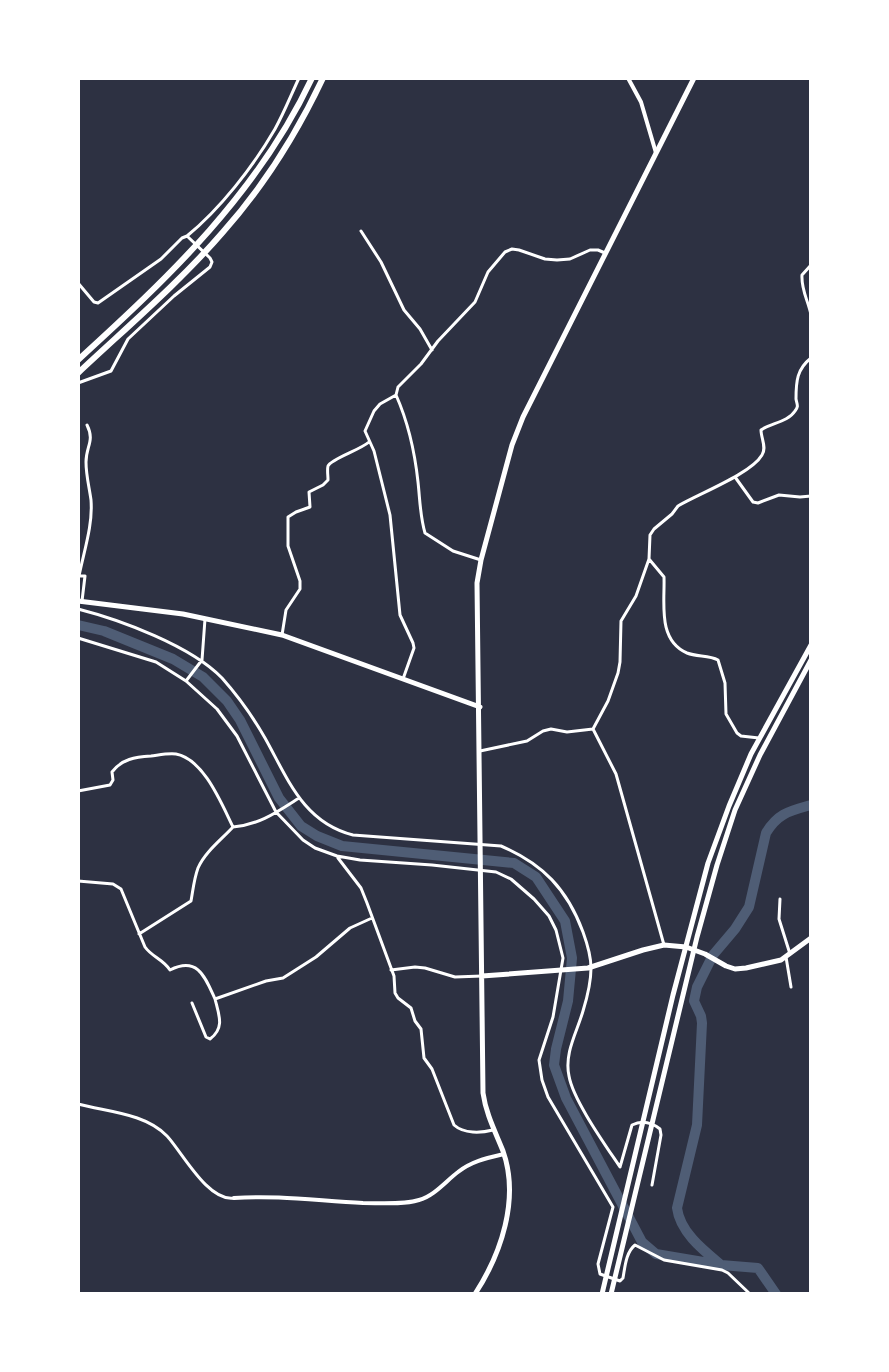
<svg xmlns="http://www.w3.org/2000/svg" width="889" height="1372" font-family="'Fira Sans',sans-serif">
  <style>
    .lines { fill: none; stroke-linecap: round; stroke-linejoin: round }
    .river { stroke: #4f5d75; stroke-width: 10 }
    .minor { stroke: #fff; stroke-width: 3 }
    .tertiary { stroke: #fff; stroke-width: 4 }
    .secondary { stroke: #fff; stroke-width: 5 }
    .trunk { stroke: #fff; stroke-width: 5 }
    .motorway { stroke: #fff; stroke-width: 6 }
  </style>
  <rect width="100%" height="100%" fill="#2d3142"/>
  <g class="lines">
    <path class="river" d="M78 625 104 631 173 659 203 677 227 701 240 720 279 798 301 826 317 836 342 846 514 863 536 877 565 921 572 958 568 1001 556 1049 554 1065 566 1098 642 1242 656 1254 721 1265 758 1268 776 1294
      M720 1264C703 1250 680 1232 677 1208L697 1125 702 1023 701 1016 694 1001 697 987 713 955 735 929 749 907 766 833C778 813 790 811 811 805"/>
    <path class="minor" d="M361 231 381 262 404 310 420 329 432 350
      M811 265 802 275C801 290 808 300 811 315
      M78 283 94 302 98 303 161 259 182 238 187 236
      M78 383 111 371 128 339 174 296 210 267 212 262 210 258 187 236C220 209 253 167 275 129 284 113 291 95 299 78
      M396 395C408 422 415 454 418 482 420 500 420 516 425 533L453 551 481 560
      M735 477 753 502 758 503 779 495 800 497 811 496
      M649 559 664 577C665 602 657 640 687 653 697 657 709 655 718 660L725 683 726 714 737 733 741 736 759 738
      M82 601 85 576H79C84 551 93 525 91 500 89 486 86 475 86 462 86 446 95 441 87 425
      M78 609C121 620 191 646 222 678 238 696 253 717 265 738 288 779 303 822 353 835L501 846C543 864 567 889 583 932 587 943 591 957 591 968 591 982 587 998 583 1011 577 1032 564 1053 569 1076 573 1100 606 1146 620 1167L632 1125C642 1120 651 1122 660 1129L661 1135 652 1185
      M282 635 286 610 300 589V581L288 546V517L296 512 310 507 309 492 323 485 328 480C328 475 327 470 328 466 331 459 360 450 369 442
      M78 638 156 662 186 681 217 709 237 736 276 812 303 840 315 848 337 856 360 860 432 865 496 872 511 879 534 899 549 916 556 930 563 958 553 1017 539 1060 542 1080 548 1097 613 1207 598 1264 600 1274 620 1281 623 1278C625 1267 626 1252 635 1245L664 1260 722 1270 728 1273 750 1294
      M403 679 414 648 413 643 400 615 390 515 374 451 365 431 374 411 380 404 396 395 398 387 421 364 438 341 475 302 488 272 505 252 512 249 519 250 545 259 557 260 570 259 590 250H598L605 253
      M186 681 202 660 205 619
      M593 729 616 774 664 945
      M480 751 527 741 543 731 551 729 567 732 593 729 608 701 618 673 620 662 621 621 636 596 649 559 650 535 654 529 672 514 678 506C698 494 751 474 762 455 767 448 761 438 761 430 771 423 788 422 795 411 799 406 797 405 796 399 796 381 797 369 811 358
      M78 791 110 785 113 780 112 772C122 759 135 757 151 756 159 755 168 753 176 754 204 759 222 805 233 827
      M338 858 361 888 367 903 394 976 395 993 398 998 411 1008 415 1021 421 1029 424 1058 432 1069 454 1125C464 1134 481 1133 493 1130
      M78 881 113 884 121 889 145 947C152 957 163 959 170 970 198 956 205 977 215 999L266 981 283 978 316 957 350 928 372 918
      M780 899 779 919 790 954
      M139 934 191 901C193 890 194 879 198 868 205 852 221 840 233 827 259 825 277 812 299 798
      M786 957 791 987
      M391 970 415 967 425 968 455 977 482 976
      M192 1003 206 1037 210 1039C225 1028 219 1015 215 999
      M78 1104C107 1112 145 1113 167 1136 182 1152 208 1202 234 1198"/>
    <path class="tertiary" d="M628 78 641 102 656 153
      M234 1198C279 1195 319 1201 363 1203 381 1203 402 1205 419 1200 434 1196 446 1181 458 1172 472 1161 487 1158 504 1154"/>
    <path class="secondary" d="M78 601 183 614 282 635 480 707
      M482 976 588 968 643 950 664 945 686 947 705 954 726 966 735 969 746 968 781 960 811 938
      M475 1294C501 1254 520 1199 503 1151 495 1131 486 1114 483 1093L477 583 481 560 512 445 523 417 694 78"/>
    <path class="trunk" d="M602 1294 673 995 708 863 729 806 751 754 811 645
      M611 1294 697 937 717 865 735 810 760 755 811 660"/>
    <path class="motorway" d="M78 360C170 276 258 193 312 78
      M78 373C127 327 179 283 223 232 264 186 297 133 323 78"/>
  </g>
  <rect width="889" height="1372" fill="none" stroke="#ffffff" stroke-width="160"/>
</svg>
